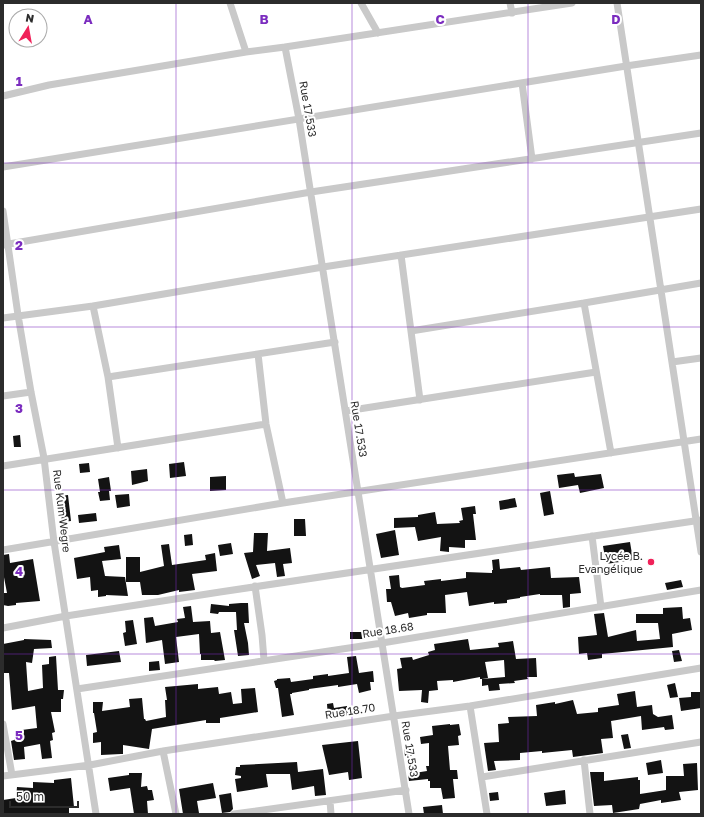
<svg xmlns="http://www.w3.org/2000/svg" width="704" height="817" font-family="'Golos Text',sans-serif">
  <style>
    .building { fill: #131313; fill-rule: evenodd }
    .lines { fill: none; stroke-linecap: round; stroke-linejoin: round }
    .street { stroke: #c9c9c9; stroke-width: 7 }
    .grid { fill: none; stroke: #7b2cbf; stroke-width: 1; stroke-opacity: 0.55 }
    .poi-dot { fill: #f02159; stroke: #fff; stroke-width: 1.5 }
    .labels { text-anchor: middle; stroke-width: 4; stroke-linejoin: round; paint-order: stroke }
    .street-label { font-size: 11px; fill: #2c2c2c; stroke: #fff }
    .poi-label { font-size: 11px; fill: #2c2c2c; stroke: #fff; text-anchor: end }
    .grid-label { font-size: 13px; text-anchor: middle; font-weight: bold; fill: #7b2cbf; stroke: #fff; stroke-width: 4; stroke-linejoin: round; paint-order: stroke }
  </style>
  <rect width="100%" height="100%" fill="#fff"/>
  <path class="building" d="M20 435 21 447H14L13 436Z
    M184 462 186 476 170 478 169 464Z
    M89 463 90 472 80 473 79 464Z
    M147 469 148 481 132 485 131 471Z
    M574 473 575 477 601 474 604 488 580 493 578 485 559 488 557 475Z
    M226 476V490L210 491V477Z
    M109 477 111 491H109L110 500 100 501 98 492H100L98 479Z
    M550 491 554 514 544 516 540 493Z
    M129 494 130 506 117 508 115 495Z
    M68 495 71 521 62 522 59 496Z
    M515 498 517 507 500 510 499 501Z
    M475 506 476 514H473L476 540H465V548L449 547V552L440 551 441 537 418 541 415 527 394 528V518L418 517V515L435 512 437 524 460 523 459 521 463 520 461 508Z
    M96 513 97 521 79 523 78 515Z
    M294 519H305L306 536H294Z
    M395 530 399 555 381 558 376 534Z
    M254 533H268L267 551 290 548 292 563 283 564 285 576 277 577 275 563 256 565 260 576 252 579 244 553 253 552Z
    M192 534 193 545 185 546 184 535Z
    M630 542 633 560 606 564 603 546Z
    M231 543 233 554 220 556 218 545Z
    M169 544 172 565 206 560 205 555 215 553 217 571 192 574 195 590 179 592V590L158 595H142L140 582H126V557H140V572L164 566 161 545Z
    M119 545 121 559 102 561 105 576 125 577 128 596 106 595V596L98 597V590L91 591 90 577 77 579 74 558 105 552 104 547Z
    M9 554 10 563 33 559 40 601 16 603V605L8 606 3 605V593H7L3 572V555Z
    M499 559 500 569 520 567 521 570 550 567 551 578 579 577 581 593 570 594V607L563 608 562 595H540V594L520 597V598L507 600V603L494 604V602L469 606 467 592 445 595 446 613H427V615L409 618 408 613 395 616 391 602H387L386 589H391L389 576 399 575 400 587 402 588 425 585 424 581 441 579V581L466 578V572L492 573V570H493L492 560Z
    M681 580 683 587 667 590 665 583Z
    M241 603H248L249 623H244L248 643 249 655 238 656 234 630H237L236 612H219L218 614 210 613 211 604 229 606V604Z
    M191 606 193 622 210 621 211 633 220 632 225 660 215 661 214 660H201V654H200L199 634 176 637 179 662 165 664 162 640 146 643 144 618 153 617 155 626 178 622 177 619 185 618 183 607Z
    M682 607 683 619 690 618 692 630 672 634 673 647 602 654V658L588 660 587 653 579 654 578 637 597 635 594 614 604 613 608 637 636 630 637 641 660 639 658 623H636V614H663V608Z
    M133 620 137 644 125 646 123 633 126 632 125 621Z
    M350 632H365V639H350Z
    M24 639 51 640 52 648 34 649 32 663 26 662 28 691 43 688 42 665 49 664V657L56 656 58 690H64L63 699H61V712H51L55 732 52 733 53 740 50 741 52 758 42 759 40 744 24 747 25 759 14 760 11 741 14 740V731L37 728 35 706 12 710 9 673H3V644L24 640Z
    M468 639 470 650 499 647 498 643 513 641 516 659 536 658 537 677H527L528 679 514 681 515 683 499 684 500 690 489 691 488 685 482 686V679H480V677L453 682V680L437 681 438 690 429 691 428 703 421 702 422 690 399 691 397 669 402 668 400 658 412 657 413 660 429 655 428 652 435 650 434 644ZM504 660 505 677 482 679 488 678 485 662Z
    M679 650 682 661 674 662 672 651Z
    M119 651 121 662 87 666 86 655Z
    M356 656 359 673 373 671 374 682H370L371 690 359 693 357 684 338 687V685L309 689V690L292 693V694H290L294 715 282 717 278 688H276L274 681 277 680V679L290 678 291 682 313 679V676L328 674V676L349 673 347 657Z
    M159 661 160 670 149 671V662Z
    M675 683 678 697 670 698 667 685Z
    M198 684V689L218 687 219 694 231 692 233 704 242 703 241 689 255 688 258 712 220 718V723H206V720L152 729 149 749 123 745V754H121L101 755V742L93 743V733L97 732 94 713H93V702H103L102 711 130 707 129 699 142 698 144 719H145L146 721 166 717 165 700H167L165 687Z
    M635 691 637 707 652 705 653 714 658 717 672 715 674 729 665 730 664 727 642 730 641 716 611 721 613 738 601 739 603 753 573 757 572 750 542 753V751L520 753V760L494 761 496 770 488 771 484 743 499 742 498 724 509 723 508 717 537 716 536 705 555 702V704L573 700 577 714 598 712V708L619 705 617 694Z
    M691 692H701V708L681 711 679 698 691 697Z
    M333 703 334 708 347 706 348 715 328 718 327 704Z
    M450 724V725L459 724 461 735 458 736 459 745 448 746 450 770H457L458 779H453L455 798 443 799 441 788H430V781H428V779L409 781 408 774 427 771 426 766H429V743L421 744 420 737 433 735 432 726Z
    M628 734 631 748 624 749 621 735Z
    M358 741 362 778 349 780 348 772 329 775 322 745Z
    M412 748V756H405L404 749Z
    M661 760 663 773 648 775 646 763Z
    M297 762 298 772 323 769 326 795 315 796 314 786 292 790 290 774H266L268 787 237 792 235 779 241 778V776L235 775 236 767H240V765Z
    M697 763 698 790 679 792 681 800 661 803V800L640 804 639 809 613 813 612 805 594 806 590 772H604V781L638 777V780H640V794L666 790V776H684L683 764Z
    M129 773H142L141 787 147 786 148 790H152L154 800 147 801 148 814H134L130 788 110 791 108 778 129 775Z
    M71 778 74 807 69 808V814H3V800L16 798 17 787 33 788V782L54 783V780Z
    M213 783 216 798 197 801 199 813 183 814 179 789Z
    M565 790 566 804 546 806 544 793Z
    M498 792 499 800 490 801 489 793Z
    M231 793 233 809 230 812 222 813 219 795Z
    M442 805 443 814H424L423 807Z"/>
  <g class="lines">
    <path class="street" d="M230 3 246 52
      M361 3 378 33
      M510 3 512 13
      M617 3 701 552
      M285 47 299 119 409 814
      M522 83 532 159
      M3 96 49 85 246 52 285 47 572 3
      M3 167 626 66 701 55
      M3 211 18 315 31 392 44 458 54 542 96 814
      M3 245 311 192 701 133
      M401 255 420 400
      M584 303 611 453
      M93 306 108 377 118 448
      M3 318 93 306 323 267 701 209
      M411 331 584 303 701 283
      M258 354 266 424 283 503
      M672 362 701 358
      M108 377 335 342
      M3 396 31 392
      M346 411 596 372
      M3 466 266 424
      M592 536 601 607
      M3 550 283 503 701 439
      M255 586 262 635 264 660
      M3 628 66 616 220 592 701 520
      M77 689 382 643 701 590
      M470 706 487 814
      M3 724 12 775
      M163 751 176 814
      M584 760 590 814
      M3 776 90 765 163 751 394 716 470 706 701 668
      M482 777 701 742
      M330 801 331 814
      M234 814 406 790"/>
  </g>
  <path class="grid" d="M176 3V814M352 3V814M528 3V814M3 163H701M3 327H701M3 490H701M3 654H701"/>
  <circle class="poi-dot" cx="651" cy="562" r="4"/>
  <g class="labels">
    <g class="street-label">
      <text transform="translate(308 109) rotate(80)" y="4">Rue 17.533</text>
      <text transform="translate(359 429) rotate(81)" y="4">Rue 17.533</text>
      <text transform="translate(62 511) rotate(83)" y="4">Rue Kum Wegre</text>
      <text transform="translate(388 630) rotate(-9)" y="4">Rue 18.68</text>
      <text transform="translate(350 711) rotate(-9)" y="4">Rue 18.70</text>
      <text transform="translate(410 749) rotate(81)" y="4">Rue 17.533</text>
    </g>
    <g class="poi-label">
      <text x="643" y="560">Lycée B.<tspan x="643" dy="13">Evangélique</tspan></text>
    </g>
  </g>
  <g class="grid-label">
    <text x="88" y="24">A</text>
    <text x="264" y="24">B</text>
    <text x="440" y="24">C</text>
    <text x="616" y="24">D</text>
    <text x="19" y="86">1</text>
    <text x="19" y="250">2</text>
    <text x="19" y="413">3</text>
    <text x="19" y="576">4</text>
    <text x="19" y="740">5</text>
  </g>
  <rect width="704" height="817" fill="none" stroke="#2c2c2c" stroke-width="8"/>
  <g transform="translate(28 28) rotate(11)"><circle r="19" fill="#ffffff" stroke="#ababab"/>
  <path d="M0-3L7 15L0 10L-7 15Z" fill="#f02159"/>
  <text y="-6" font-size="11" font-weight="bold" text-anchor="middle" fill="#2c2c2c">N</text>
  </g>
  <path d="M10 801v6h68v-6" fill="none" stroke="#2c2c2c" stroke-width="2"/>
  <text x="16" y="801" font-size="12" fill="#2c2c2c" stroke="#ffffff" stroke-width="3" paint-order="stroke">50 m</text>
</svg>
